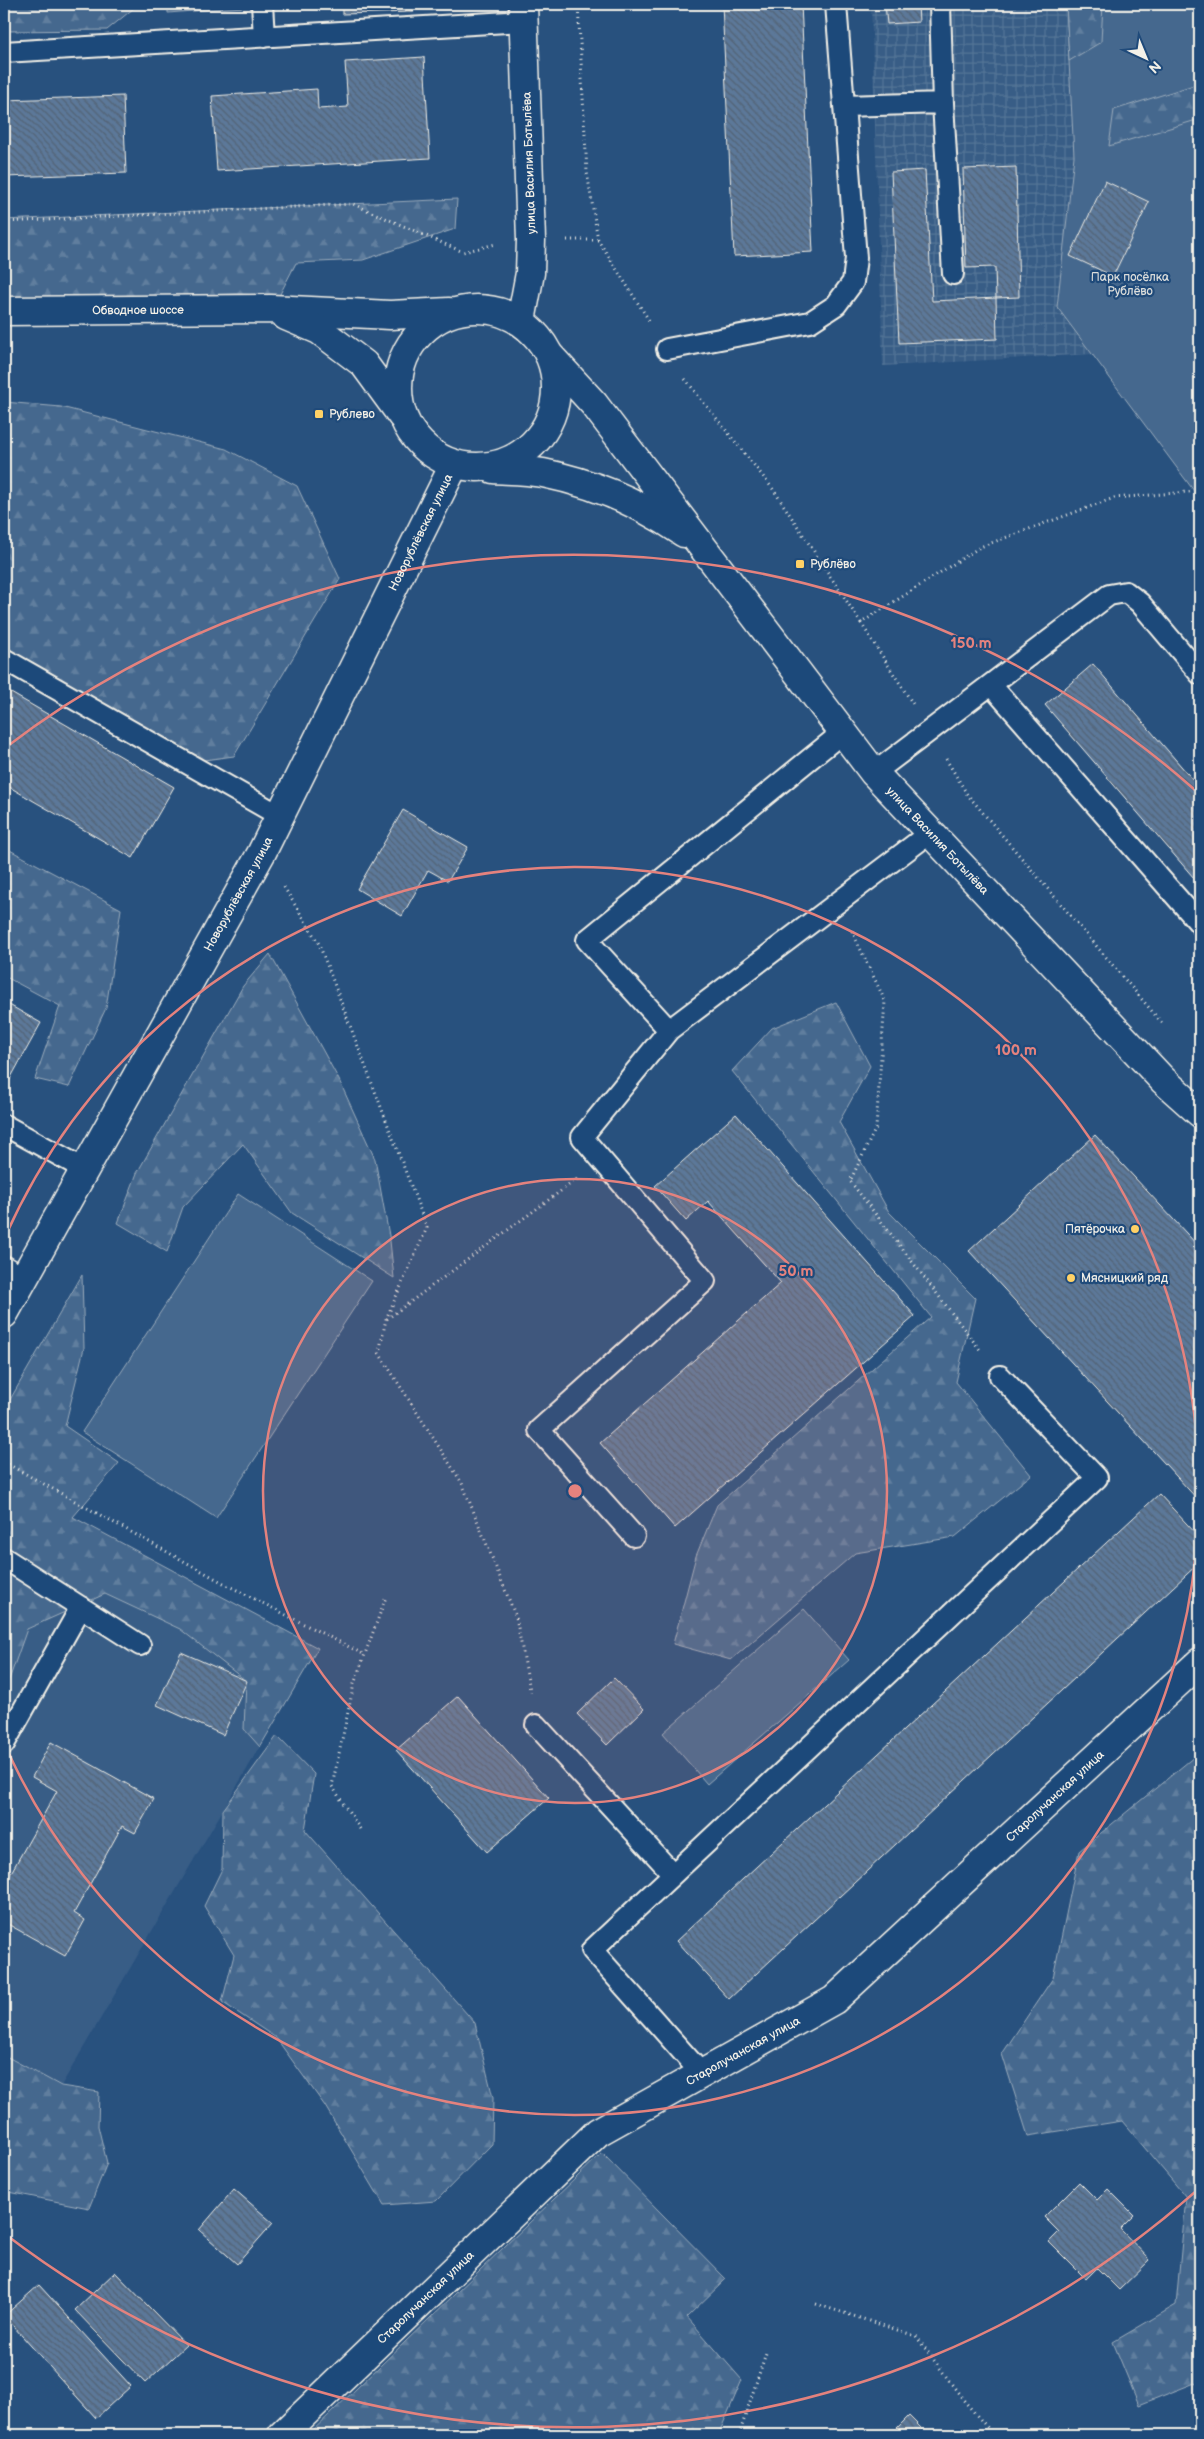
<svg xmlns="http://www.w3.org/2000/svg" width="1204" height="2439" font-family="'Balsamiq Sans',sans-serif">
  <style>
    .built { fill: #375d86 }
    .industrial { fill: url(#industrial-grid) }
    .green { fill: #45688e; stroke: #9cacbb }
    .forest { fill: url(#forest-firs); stroke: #9cacbb }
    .building { fill: url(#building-back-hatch); stroke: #f4f1e8 }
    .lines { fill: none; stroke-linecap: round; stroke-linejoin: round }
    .service-casing { stroke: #f4f1e8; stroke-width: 24 }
    .minor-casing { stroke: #f4f1e8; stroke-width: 31 }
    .tertiary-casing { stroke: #f4f1e8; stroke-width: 31 }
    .path { stroke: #f4f1e8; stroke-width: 3; stroke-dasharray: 1 4; stroke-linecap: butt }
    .service { stroke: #1f4a7a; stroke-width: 20 }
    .minor { stroke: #1f4a7a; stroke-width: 28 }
    .tertiary { stroke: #1f4a7a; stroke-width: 28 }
    .ring { fill: none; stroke: #e4827e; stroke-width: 2.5 }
    .poi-dot { fill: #ffd166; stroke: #1f4a7a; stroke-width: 2 }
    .labels { text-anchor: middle; stroke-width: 4.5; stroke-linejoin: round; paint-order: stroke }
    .street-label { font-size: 12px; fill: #f4f1e8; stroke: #1f4a7a }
    .park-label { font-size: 12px; fill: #dadcda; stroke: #1f4a7a }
    .poi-label { font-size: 12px; fill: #f4f1e8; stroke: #1f4a7a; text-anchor: start }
    .centre { fill: #e4827e; stroke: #1f4a7a; stroke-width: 2.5 }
    .ring-label { font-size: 15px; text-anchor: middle; font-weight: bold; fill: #e4827e; stroke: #1f4a7a; stroke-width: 4.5; stroke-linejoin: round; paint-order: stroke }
  </style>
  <defs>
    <pattern id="industrial-grid" width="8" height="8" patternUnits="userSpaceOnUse" patternTransform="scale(1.25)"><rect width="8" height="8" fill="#375d86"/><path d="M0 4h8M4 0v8" fill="none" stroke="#557597"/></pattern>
    <pattern id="forest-firs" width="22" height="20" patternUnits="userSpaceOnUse" patternTransform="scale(1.25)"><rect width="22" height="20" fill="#45688e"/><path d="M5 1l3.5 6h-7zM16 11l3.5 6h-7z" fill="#607e9e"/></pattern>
    <pattern id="building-back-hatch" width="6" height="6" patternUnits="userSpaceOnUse" patternTransform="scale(1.25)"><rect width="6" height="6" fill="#5b7899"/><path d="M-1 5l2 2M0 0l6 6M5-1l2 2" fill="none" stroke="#536274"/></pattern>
  </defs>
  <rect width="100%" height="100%" fill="#28517e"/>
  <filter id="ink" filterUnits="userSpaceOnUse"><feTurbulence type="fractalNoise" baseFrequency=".02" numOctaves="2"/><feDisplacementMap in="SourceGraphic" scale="10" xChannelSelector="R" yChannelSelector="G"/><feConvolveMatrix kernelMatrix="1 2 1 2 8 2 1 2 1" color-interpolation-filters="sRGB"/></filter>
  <g filter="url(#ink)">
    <path class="built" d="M4 1481 318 1648 61 2086 4 2055Z"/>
    <path class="industrial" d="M871 4H1066L1074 156 1057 307 1092 354 883 366Z"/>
    <path class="green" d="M168 4H243V7L168 13Z
      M1066 4H1200V499L1057 307 1074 156Z
      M238 1194 372 1281 216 1518 82 1432Z
      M804 1609 849 1660 707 1784 663 1733Z"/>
    <path class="forest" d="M4 4H139L107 30 4 31Z
      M1066 4H1103L1101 42 1069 61Z
      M1200 83V119L1109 146 1114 110Z
      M457 199 455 229 363 260 296 263 279 296 239 294 4 299V220Z
      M4 402 61 407 226 449 297 486 340 579 234 756 174 764 4 668Z
      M4 847 121 909 106 1008 69 1087 35 1079 60 1006 4 976Z
      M270 954 339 1080 375 1159 390 1241 394 1278 292 1213 243 1144 183 1207 167 1252 118 1223 137 1173 243 986Z
      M836 1002 870 1066 839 1122 889 1212 975 1298 956 1382 1031 1475 955 1537 855 1553 731 1660 673 1644 696 1556 717 1505 931 1317 732 1071 772 1028Z
      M82 1275 84 1348 65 1426 119 1463 73 1517 318 1648 260 1747 244 1729 246 1681 180 1629 105 1594 27 1629 4 1694V1410Z
      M277 1736 314 1774 305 1830 475 2023 493 2098 492 2144 436 2201 384 2205 325 2106 276 2038 222 2002 234 1955 204 1906 222 1869 223 1810Z
      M1200 1752V2381L1139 2405 1113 2342 1176 2305 1186 2197 1122 2121 1028 2136 1002 2054 1053 1978 1079 1851Z
      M4 2055 61 2086 99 2092 98 2126 107 2163 89 2208 4 2191Z
      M602 2153 726 2279 687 2317 742 2380 720 2431 713 2435H308Z"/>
    <path class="building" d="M342 4H413V12L342 14Z
      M722 4H801L813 252 734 256Z
      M885 4H918L919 22 887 24Z
      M424 57 430 158 217 171 212 96 317 89 318 109 348 107 345 62Z
      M123 96 126 173 4 177V100Z
      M1016 167 1019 297 996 298 995 267 966 268 963 169Z
      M925 170 932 301 996 298 997 339 899 343 891 172Z
      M1105 181 1149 202 1113 276 1070 256Z
      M1093 664 1200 788V885L1045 705Z
      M4 689 174 787 133 858 4 784Z
      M403 810 468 847 448 881 428 870 402 916 357 889Z
      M4 1002 41 1023 4 1090Z
      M736 1114 915 1316 675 1528 600 1443 781 1283 708 1201 686 1221 655 1186Z
      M1095 1135 1200 1248V1502L969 1251Z
      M1159 1494 1200 1538V1562L729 1999 676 1941Z
      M181 1652 247 1681 223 1735 157 1705Z
      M614 1678 644 1709 607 1745 577 1714Z
      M458 1696 549 1798 487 1852 396 1750Z
      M51 1742 154 1799 135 1833 122 1826 74 1913 85 1920 65 1956 4 1922V1875L8 1878 57 1791 32 1777Z
      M1079 2182 1097 2200 1108 2189 1134 2215 1120 2229 1150 2260 1119 2290 1097 2268 1086 2279 1049 2242 1059 2232 1044 2217Z
      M234 2189 273 2223 237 2264 199 2230Z
      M115 2272 186 2345 145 2383 75 2310Z
      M39 2285 131 2386 96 2418 4 2316Z
      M909 2416 928 2435H890Z"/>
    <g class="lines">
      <defs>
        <path id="service" d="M262 4 264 37
          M940 4 943 103
          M4 52 524 21
          M844 106 943 103 953 274
          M667 349 810 322 836 305 853 282 856 258 836 4
          M4 659 280 816
          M991 685 1200 924
          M843 732 587 940 669 1030 931 832
          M874 773 1109 595 1126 592 1140 603 1200 674
          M4 1125 84 1169
          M4 1266 24 1278
          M634 1536 539 1430 705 1281 582 1137 669 1030
          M4 1558 140 1645
          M536 1725 673 1874
          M4 1744 81 1607
          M702 2074 592 1950 1097 1478 1000 1376"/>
        <g id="minor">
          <path d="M521 321 530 273 531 240 523 4"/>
          <path id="s1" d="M4 1314 262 852 454 465"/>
          <path id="s2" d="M282 2435 598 2132 834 2000 1200 1662"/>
        </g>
        <g id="tertiary">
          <circle cx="477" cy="388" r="79"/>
          <path id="s3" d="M4 311 271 309 390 315 449 312"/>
          <path d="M286 316 319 330 364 364 402 416"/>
          <path id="s4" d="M550 356 594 404 874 773 1163 1080 1200 1113"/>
          <path d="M493 469C509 470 527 470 543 473 593 483 642 504 684 533"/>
        </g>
      </defs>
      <use href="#service" class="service-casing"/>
      <use href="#minor" class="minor-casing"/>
      <use href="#tertiary" class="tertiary-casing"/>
      <path class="path" d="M578 4 587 172 598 240
        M4 222 353 204 463 252 496 244
        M567 240H598L650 322
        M685 379 773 489 861 623 980 547 1114 498 1200 491
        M861 623 913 704
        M946 759 967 794 1162 1023
        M284 887 319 944 427 1228 386 1319 379 1353 462 1483 516 1617 531 1695
        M852 931 885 1001 876 1128 850 1181 981 1351
        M387 1319 577 1179
        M4 1462 229 1586 365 1655
        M360 1829 332 1786 354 1684 386 1597
        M816 2304 916 2336 965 2402 994 2435
        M739 2435 767 2350"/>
      <use href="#service" class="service"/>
      <use href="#minor" class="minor"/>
      <use href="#tertiary" class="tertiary"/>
    </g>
  </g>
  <circle cx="575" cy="1491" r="312" fill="#e4827e" fill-opacity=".12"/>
  <g class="ring">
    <circle cx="575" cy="1491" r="312"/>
    <path d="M5 1237A624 624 0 1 1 5 1745"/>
    <path d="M1195 2192A936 936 0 0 1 5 2234M5 748A936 936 0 0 1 1195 790"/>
  </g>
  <g class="poi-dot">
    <rect x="314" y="409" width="10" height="10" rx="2.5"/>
    <rect x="795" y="559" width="10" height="10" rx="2.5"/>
    <circle cx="1135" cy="1229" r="5"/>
    <circle cx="1071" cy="1278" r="5"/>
  </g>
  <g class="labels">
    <g class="street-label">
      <text transform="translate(529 163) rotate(-92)" y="4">улица Василия Ботылёва</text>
      <text dy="4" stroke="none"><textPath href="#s3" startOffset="134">Обводное шоссе</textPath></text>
      <text dy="4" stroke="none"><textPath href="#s1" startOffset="886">Новорублёвская улица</textPath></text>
      <text dy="4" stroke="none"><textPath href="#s4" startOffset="621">улица Василия Ботылёва</textPath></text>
      <text dy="4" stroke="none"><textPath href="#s1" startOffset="481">Новорублёвская улица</textPath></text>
      <text dy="4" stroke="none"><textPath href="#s2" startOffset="1009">Старолучанская улица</textPath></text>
      <text dy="4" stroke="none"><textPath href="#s2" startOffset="604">Старолучанская улица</textPath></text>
      <text dy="4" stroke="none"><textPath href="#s2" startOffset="199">Старолучанская улица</textPath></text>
    </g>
    <g class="park-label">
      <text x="1130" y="281">Парк посёлка<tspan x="1130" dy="14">Рублёво</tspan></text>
    </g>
    <g class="poi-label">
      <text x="329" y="418">Рублево</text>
      <text x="810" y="568">Рублёво</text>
      <text x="1125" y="1233" text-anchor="end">Пятёрочка</text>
      <text x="1081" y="1282">Мясницкий ряд</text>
    </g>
  </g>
  <circle cx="575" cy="1491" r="8" class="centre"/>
  <g class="ring-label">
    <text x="971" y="648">150 m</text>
    <text x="1016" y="1055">100 m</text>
    <text x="796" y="1276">50 m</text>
  </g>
  <rect width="1204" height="2439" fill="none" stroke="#1f4a7a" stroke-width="20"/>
  <rect x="10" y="10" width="1184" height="2419" fill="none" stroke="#f4f1e8" stroke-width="2" filter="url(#ink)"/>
  <g transform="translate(1146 58) rotate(136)" stroke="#1f4a7a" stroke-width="4" paint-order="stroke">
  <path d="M0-4L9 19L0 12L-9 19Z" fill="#f4f1e8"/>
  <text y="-8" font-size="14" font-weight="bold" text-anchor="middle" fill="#f4f1e8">N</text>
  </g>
</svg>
